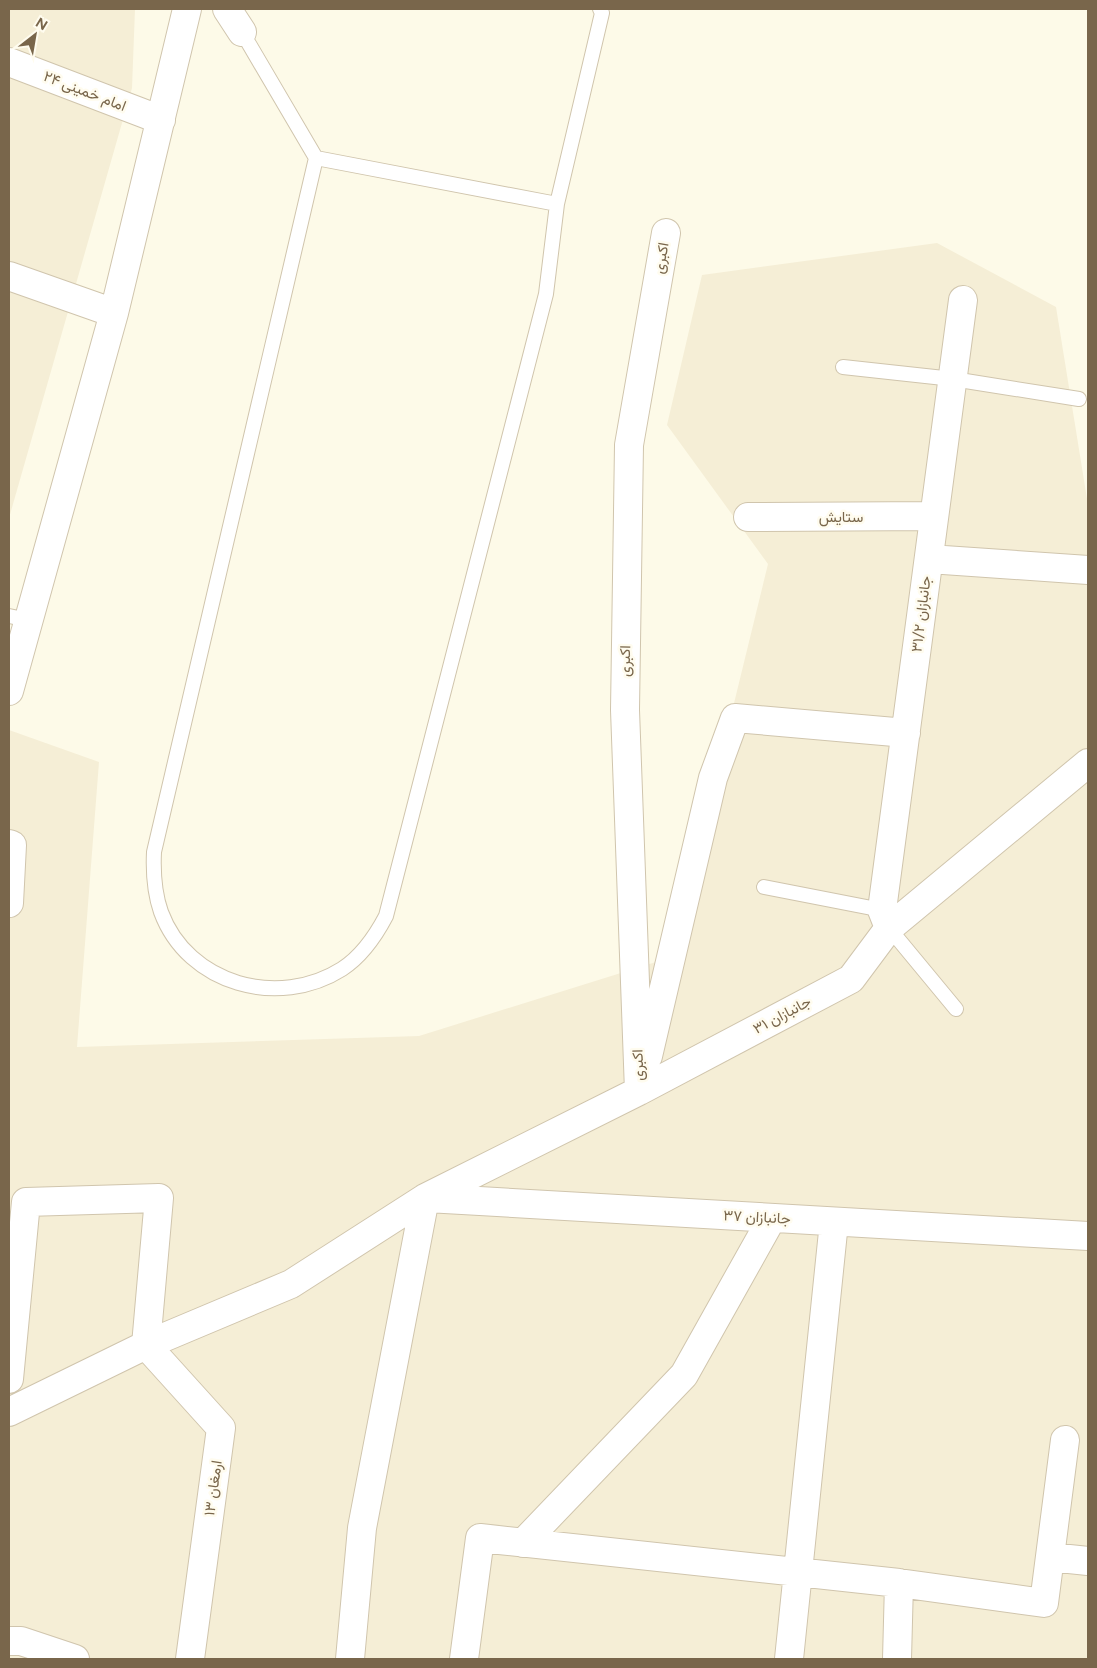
<svg xmlns="http://www.w3.org/2000/svg" width="1097" height="1668" font-family="Figtree,Vazirmatn,sans-serif">
  <style>
    .residential { fill: #f5eed6 }
    .lines { fill: none; stroke-linecap: round; stroke-linejoin: round }
    .service-casing { stroke: #d0c5ad; stroke-width: 16 }
    .minor-casing { stroke: #d0c5ad; stroke-width: 30 }
    .service { stroke: #fff; stroke-width: 14 }
    .minor { stroke: #fff; stroke-width: 28 }
    .labels { text-anchor: middle; stroke-width: 5; stroke-linejoin: round; paint-order: stroke }
    .street-label { font-size: 15px; fill: #79664b; stroke: #fffcef }
  </style>
  <rect width="100%" height="100%" fill="#fdfae8"/>
  <path class="residential" d="M9 9H135L132 88 9 518Z
    M937 243 1056 307 1088 505V1659H9V730L99 762 77 1047 419 1036 672 957 768 564 667 425 702 275Z"/>
  <g class="lines">
    <defs>
      <path id="service" d="M242 32 316 158 557 204
        M316 158 154 852C153 873 154 892 161 912 188 985 279 1009 342 969 362 956 375 937 386 916L546 294 557 204 602 13 600 9
        M843 367 953 379 1079 399
        M9 616 28 620
        M764 887 882 910
        M889 928 956 1009"/>
      <path id="minor" d="M227 9 242 32
        M9 62 161 120
        M9 276 114 313
        M748 517 934 516
        M929 559 1088 570
        M9 691 114 313 187 9
        M9 844 12 845 9 903
        M889 928 882 910 963 300
        M648 1056 713 778 735 718 906 733
        M639 1091 625 710 629 445 666 233
        M427 1198 1088 1236
        M9 1379 26 1202 159 1198 146 1345 221 1428 190 1659
        M9 1412 146 1345 291 1284 425 1198 639 1091 851 979 889 928 1088 763
        M523 1543 684 1375 772 1218
        M1050 1557 1088 1561
        M9 1641H21L75 1659
        M350 1659 362 1528 425 1198
        M464 1659 480 1538 899 1583 1044 1603 1065 1440
        M789 1659 834 1222
        M897 1659 899 1583"/>
    </defs>
    <use href="#service" class="service-casing"/>
    <use href="#minor" class="minor-casing"/>
    <use href="#service" class="service"/>
    <use href="#minor" class="minor"/>
  </g>
  <g class="labels">
    <g class="street-label">
      <text transform="translate(85 91) rotate(21)" y="5">امام خمینی ۲۴</text>
      <text transform="translate(661 258) rotate(-80)" y="5">اکبری</text>
      <text x="841" y="522">ستایش</text>
      <text transform="translate(921 614) rotate(-83)" y="5">جانبازان ۳۱/۲</text>
      <text transform="translate(625 661) rotate(-89)" y="5">اکبری</text>
      <text transform="translate(782 1015) rotate(-28)" y="5">جانبازان ۳۱</text>
      <text transform="translate(638 1065) rotate(-92)" y="5">اکبری</text>
      <text transform="translate(757 1217) rotate(3)" y="5">جانبازان ۳۷</text>
      <text transform="translate(213 1488) rotate(-82)" y="5">ارمغان ۱۳</text>
    </g>
  </g>
  <rect width="1097" height="1668" fill="none" stroke="#79664b" stroke-width="20"/>
  <g transform="translate(35 35) rotate(31)" stroke="#fffcef" stroke-width="4" paint-order="stroke">
  <path d="M0-4L9 19L0 12L-9 19Z" fill="#79664b"/>
  <text y="-8" font-size="14" font-weight="bold" text-anchor="middle" fill="#79664b">N</text>
  </g>
</svg>
